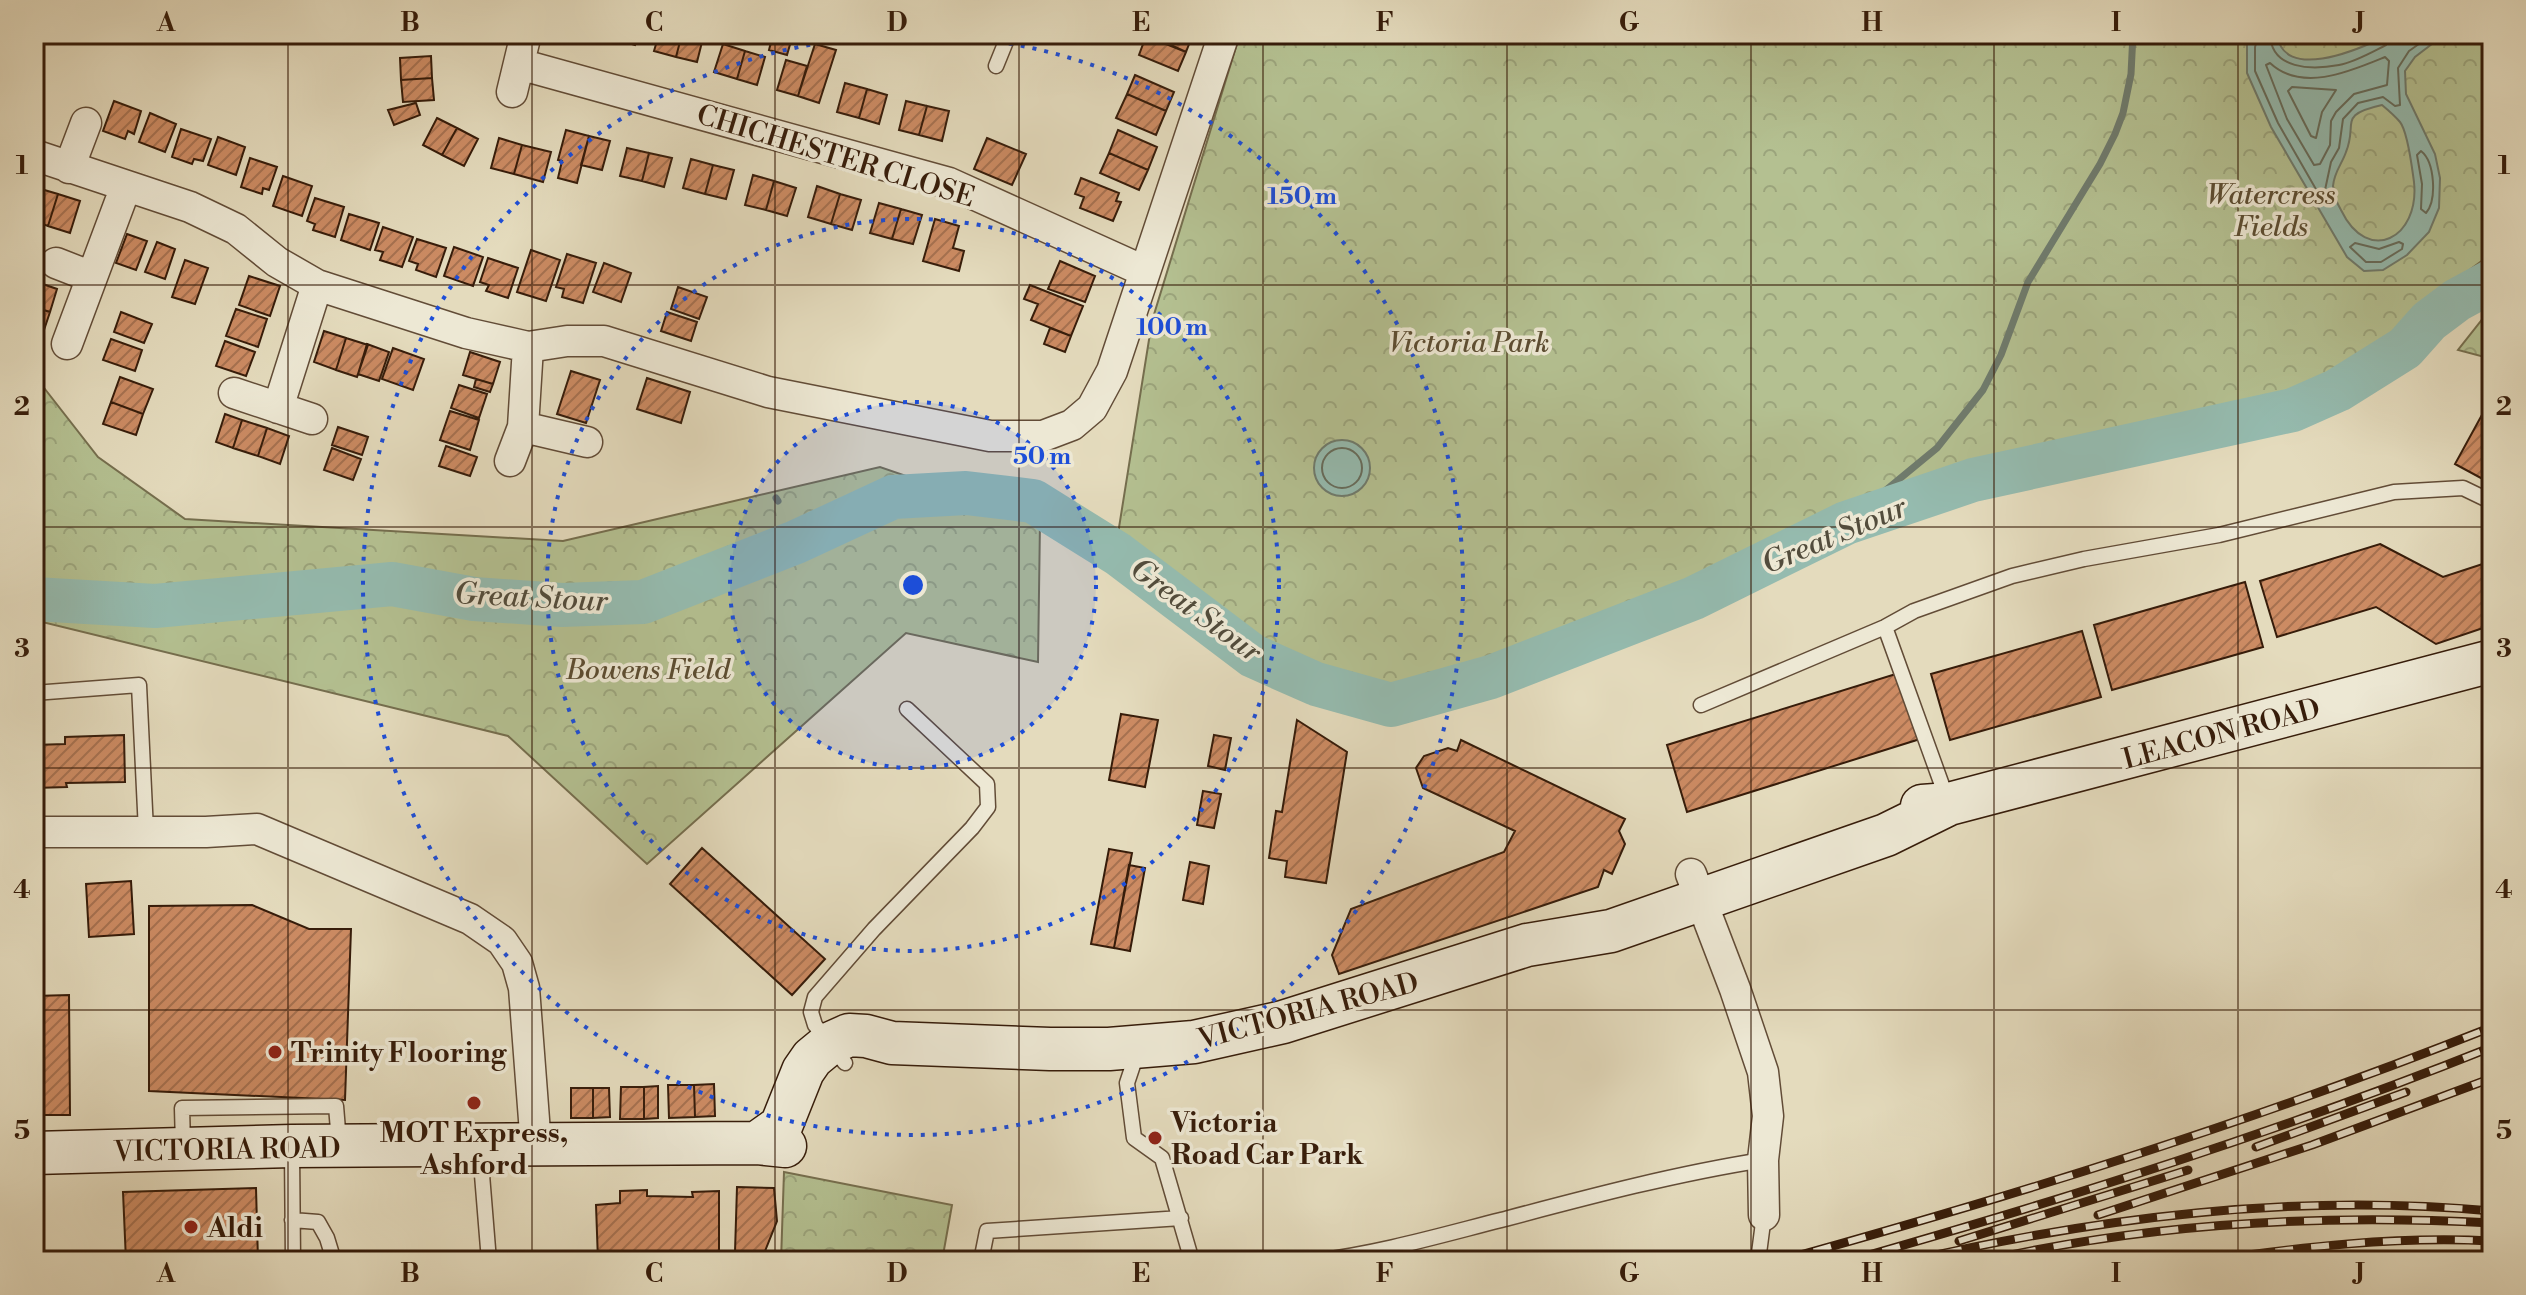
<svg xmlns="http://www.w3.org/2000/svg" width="2526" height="1295" font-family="'Libre Bodoni',serif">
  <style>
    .forest { fill: url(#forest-crowns); stroke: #756e4e; stroke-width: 2 }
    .water { fill: #95bbaf; stroke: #6f7b6d; stroke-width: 2; fill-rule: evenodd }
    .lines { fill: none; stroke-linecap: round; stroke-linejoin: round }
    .shore { stroke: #666c5c; stroke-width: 2 }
    .stream { stroke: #6f7b6d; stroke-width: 7 }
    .river { stroke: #95bbaf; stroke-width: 44 }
    .building { fill: url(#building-hatch); stroke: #361c0a; stroke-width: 2 }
    .lane-casing { stroke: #624c37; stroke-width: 17 }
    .street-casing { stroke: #624c37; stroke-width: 33 }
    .secondary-casing { stroke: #361c0a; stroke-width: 45 }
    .lane { stroke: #ede8d4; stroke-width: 14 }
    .street { stroke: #ede8d4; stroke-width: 30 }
    .secondary { stroke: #ede8d4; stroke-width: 42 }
    .rail-casing { stroke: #361c0a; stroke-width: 9 }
    .rail { stroke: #ede8d4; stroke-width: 6; stroke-dasharray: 18; stroke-linecap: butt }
    .grid { fill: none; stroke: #361c0a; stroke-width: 2; stroke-opacity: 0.55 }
    .ring { fill: none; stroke: #1d4ed8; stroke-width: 4; stroke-dasharray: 4 8 }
    .poi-dot { fill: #8f2418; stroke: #ede8d4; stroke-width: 3 }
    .labels { text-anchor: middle; stroke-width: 7; stroke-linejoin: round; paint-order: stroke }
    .street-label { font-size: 28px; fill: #361c0a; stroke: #ede8d4 }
    .park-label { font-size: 28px; font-style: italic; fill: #5c4d32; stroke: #ede8d4 }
    .poi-label { font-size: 28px; font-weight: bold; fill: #361c0a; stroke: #ede8d4; text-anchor: start }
    .water-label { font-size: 30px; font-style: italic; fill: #524c3c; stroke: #ede8d4 }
    .centre { fill: #1d4ed8; stroke: #ede8d4; stroke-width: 4 }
    .ring-label { font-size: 24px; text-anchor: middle; font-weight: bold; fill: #1d4ed8; stroke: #ede8d4; stroke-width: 7; stroke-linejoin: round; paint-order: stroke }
    .neatline { fill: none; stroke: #361c0a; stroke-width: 3 }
    .grid-label { font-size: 26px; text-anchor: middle; font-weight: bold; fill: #361c0a }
  </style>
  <defs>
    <pattern id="forest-crowns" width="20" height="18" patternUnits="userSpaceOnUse" patternTransform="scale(2)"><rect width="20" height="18" fill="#b4c091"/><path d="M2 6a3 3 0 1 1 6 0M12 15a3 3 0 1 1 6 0" fill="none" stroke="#9ba47c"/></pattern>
    <pattern id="building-hatch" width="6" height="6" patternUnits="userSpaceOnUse" patternTransform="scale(2)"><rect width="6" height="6" fill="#cc8b63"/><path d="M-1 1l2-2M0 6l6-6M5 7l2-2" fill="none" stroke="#a67150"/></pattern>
  </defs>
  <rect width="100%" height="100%" fill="#e4dbbd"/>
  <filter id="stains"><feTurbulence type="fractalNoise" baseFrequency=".0025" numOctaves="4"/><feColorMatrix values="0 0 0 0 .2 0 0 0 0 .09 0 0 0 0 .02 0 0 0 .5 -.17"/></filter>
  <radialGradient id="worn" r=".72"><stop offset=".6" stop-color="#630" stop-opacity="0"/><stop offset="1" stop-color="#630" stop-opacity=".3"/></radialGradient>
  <path class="forest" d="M1240 34H2492V253C2468 272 2442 289 2419 309 2394 330 2375 356 2345 371 2249 418 2126 427 2021 450 1978 459 1936 479 1894 494H1880L1775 551 1735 568 1589 626 1431 683 1395 692 1371 690 1320 672 1258 645 1117 540 1152 321Z
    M2492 307V359L2458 350Z
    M34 375 98 457 185 519 563 541 880 467 1040 522 1038 662 906 633 647 864 508 736 34 620Z
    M784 1172 952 1205 942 1261H781Z"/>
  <path class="water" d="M2252 34H2277C2283 82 2357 50 2382 38L2385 34H2445L2415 57 2405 71 2406 94 2435 154 2440 178 2439 208 2429 232 2407 255 2383 270 2364 271 2347 257 2271 127 2247 73V45ZM2382 105C2388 110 2395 116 2400 122 2408 132 2412 168 2414 182 2420 238 2368 266 2341 210 2337 203 2333 194 2333 186 2334 172 2342 164 2346 152 2358 123 2337 115 2382 105Z
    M1314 468a28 28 0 1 1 56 0a28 28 0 1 1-56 0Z"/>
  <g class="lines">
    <path class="shore" d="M2259 34 2255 47V71L2278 123 2317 191 2321 193 2325 190 2331 162 2339 148 2343 119 2358 103 2383 97 2395 106 2400 105 2398 68 2409 51 2433 34
      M2270 34C2271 70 2312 70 2339 65 2355 62 2372 52 2386 45L2391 34
      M2385 57 2389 61 2387 85 2354 94 2336 112 2331 121 2330 145 2320 164 2314 165 2287 119 2266 65 2270 63C2302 93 2351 71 2385 57Z
      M2292 87 2336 90 2322 112 2316 138 2311 136 2288 91Z
      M2421 151C2435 162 2437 200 2426 213L2421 209 2422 184 2417 155Z
      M2399 242 2403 244 2402 249 2381 262H2366L2350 247 2355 243 2379 249Z
      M1322 468a20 20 0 1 1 40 0a20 20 0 1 1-40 0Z"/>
    <path class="stream" d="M776 498 778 501
      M1846 523 1937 448 1983 390 2001 355 2028 282 2100 164 2115 134 2123 113 2131 74 2133 34
      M791 531 796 542"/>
    <path class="river" d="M34 599 155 606 392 584 474 599 562 605 643 602 796 542 893 497 966 493 1033 501 1118 554 1253 656 1316 684 1391 705 1491 677 1576 644 1694 598 1846 523 1973 480 2293 410 2338 390 2405 348 2429 321 2457 300 2492 281"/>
  </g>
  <path class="building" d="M616 34H639L635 45 615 39Z
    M659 34H682L676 57 654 51Z
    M682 34H704L697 62 676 57Z
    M773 34H793L787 55 769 50Z
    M1147 34H1193L1186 52Z
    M1146 36 1186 52 1178 71 1139 55Z
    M723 44 745 51 737 79 714 72Z
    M815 44 836 50 819 103 798 96Z
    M745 51 765 57 757 85 737 79Z
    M431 56 432 78 401 80 400 58Z
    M786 60 807 66 798 96 777 90Z
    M1135 75 1174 92 1166 111 1127 94Z
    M432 78 434 100 403 102 401 80Z
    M845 83 867 89 859 118 837 112Z
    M867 89 887 95 879 124 859 118Z
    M1127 94 1166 111 1156 135 1116 118Z
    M114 101 141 111 134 134 128 131 125 139 103 131Z
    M906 101 927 106 919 135 899 130Z
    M416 103 420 115 394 125 388 110Z
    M927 106 949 111 942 141 919 135Z
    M150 113 176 124 165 152 139 142Z
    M437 118 457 128 442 155 423 145Z
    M457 128 478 139 464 166 442 155Z
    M181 129 211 139 203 161 194 159 192 164 172 157Z
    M566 130 589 136 577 183 558 178 562 161 558 160Z
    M1118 130 1157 147 1148 170 1109 153Z
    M589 136 610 141 602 170 581 165Z
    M218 137 245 147 236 175 208 165Z
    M499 138 522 145 514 174 491 168Z
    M987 138 1026 154 1012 185 974 169Z
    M522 145 551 152 543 182 514 174Z
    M627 148 649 153 642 181 620 176Z
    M649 153 672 158 664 187 642 181Z
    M1109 153 1148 170 1139 190 1100 173Z
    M250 158 277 167 269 190 263 188 262 194 241 187Z
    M691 159 713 165 705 194 683 188Z
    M713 165 734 170 726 199 705 194Z
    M753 175 774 181 766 210 745 205Z
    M283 176 312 186 302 216 273 206Z
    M1081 178 1119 193 1116 201 1121 202 1113 221 1080 208 1084 197 1075 194Z
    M774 181 796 188 787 216 766 210Z
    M817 186 840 194 831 224 808 217Z
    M34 187 58 194 48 226 34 221Z
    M58 194 80 201 70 233 48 226Z
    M840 194 861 200 852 230 831 224Z
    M315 198 344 207 335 237 313 230 315 224 307 221Z
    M879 203 901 209 892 239 870 233Z
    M901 209 922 215 913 244 892 239Z
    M349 214 379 223 370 250 341 240Z
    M935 219 959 226 953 248 964 251 959 271 923 261Z
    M383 227 413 237 402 267 380 260 383 252 375 250Z
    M127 234 147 241 136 270 116 263Z
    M417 239 446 248 436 277 416 270 418 264 409 261Z
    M157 242 175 249 165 279 145 272Z
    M454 247 483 257 473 286 444 276Z
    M531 250 560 260 546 301 517 292Z
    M567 254 596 263 583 303 562 297 564 289 556 287Z
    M488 258 518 268 508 298 486 291 489 285 480 282Z
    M185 260 208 268 195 304 172 297Z
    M1060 261 1095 276 1085 302 1048 289Z
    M604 263 631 273 621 302 593 292Z
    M249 276 280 286 270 316 239 305Z
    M34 281 57 289 50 312 34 307Z
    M1030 285 1083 306 1071 336 1031 320 1038 304 1024 299Z
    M678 287 707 297 699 319 671 309Z
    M34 307 50 312 42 336 34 333Z
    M236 309 267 319 258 347 226 336Z
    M121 312 152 324 144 343 114 332Z
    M667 312 697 322 691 341 661 331Z
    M1050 328 1071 336 1065 352 1044 344Z
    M324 331 346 338 336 370 314 362Z
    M346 338 368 345 357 377 336 370Z
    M111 339 142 350 135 371 103 360Z
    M225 341 255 352 246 376 216 366Z
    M367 344 389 352 379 381 358 374Z
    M393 348 424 359 413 390 382 379Z
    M470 352 500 362 493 384 463 375Z
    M571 371 600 380 586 423 557 414Z
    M120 377 153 389 143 414 111 402Z
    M647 378 690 392 681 423 637 409Z
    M476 379 493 384 490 392 474 387Z
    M459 385 487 394 479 418 451 408Z
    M111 402 143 414 136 435 103 424Z
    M450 411 479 420 470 450 440 440Z
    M2483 413 2492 419V484L2455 464Z
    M225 414 242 420 233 448 216 442Z
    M242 420 267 428 258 456 233 448Z
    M338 427 368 437 362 455 332 445Z
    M267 428 289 436 280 464 258 456Z
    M446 446 477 457 470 476 439 466Z
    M332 448 361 459 353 480 324 470Z
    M2380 544 2443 577 2492 561V625L2436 644 2376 607 2277 637 2260 581Z
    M2245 582 2263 647 2112 690 2094 625Z
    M2082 631 2101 697 1950 740 1931 674Z
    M1899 673 1920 739 1687 812 1667 745Z
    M1121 714 1158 720 1145 787 1109 780Z
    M1297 720 1347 752 1326 883 1285 877 1287 861 1269 858 1276 811 1282 812Z
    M124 735 125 782 66 783 67 787 34 788V745L65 744V737Z
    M1214 735 1231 738 1225 770 1208 766Z
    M1461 740 1625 819 1619 831 1625 844 1612 874 1604 870 1598 887 1339 974 1332 955 1351 909 1504 852 1515 831 1423 788 1416 768 1424 756 1448 748 1457 751Z
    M1203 791 1221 794 1214 828 1197 825Z
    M702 848 825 959 792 995 670 884Z
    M1109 849 1132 853 1114 948 1091 944Z
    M1190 862 1209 866 1203 904 1183 900Z
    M1129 865 1145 868 1130 951 1114 948Z
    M131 881 134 934 89 937 86 884Z
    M252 905 309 929H351L345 1100 149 1091V906Z
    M69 995 70 1115H34V996Z
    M714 1084 715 1116 695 1117 694 1085Z
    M668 1085H694L695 1117 669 1118Z
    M658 1086V1118L644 1119V1087Z
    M621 1087H644V1119H620Z
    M571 1088H593V1118H571Z
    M593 1088H609L610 1117 593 1118Z
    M737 1187 774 1188 777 1221 765 1251 735 1252Z
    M256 1188 258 1261H126L123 1192Z
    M647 1190V1196L693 1197 692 1192 719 1191V1261H598L596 1205 620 1203V1191Z"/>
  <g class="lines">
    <defs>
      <path id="lane" d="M996 66 1009 34
        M1885 627 1947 799
        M34 693 139 685 146 831
        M1701 705 1885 627 1914 611 2012 576 2084 559 2219 535 2394 492 2463 488 2492 502
        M1138 1050 1127 1083 1134 1138 1162 1158 1192 1261
        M845 1063 815 1025 811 1012 815 997 874 929 972 828 988 807 987 784 907 709
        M183 1145 182 1108 336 1106 339 1142
        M480 1150 489 1261
        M292 1151 293 1261
        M292 1220 318 1222 327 1238 334 1261
        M981 1261 987 1231 1181 1218
        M1316 1261C1380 1253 1438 1236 1501 1220 1588 1197 1674 1174 1763 1160
        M1758 1261 1764 1215"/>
      <path id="street" d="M519 64 949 183 1144 271
        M512 92 526 34
        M34 155 190 207 236 229 277 262 317 285 466 333 528 347 567 341H604L768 392 990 436H1043L1072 425 1092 408 1112 371 1224 34
        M69 168 86 123
        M56 263 92 277
        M67 344 126 186
        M234 393 312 419
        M278 408 317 285
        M523 427 587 442
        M510 461 523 427 528 347
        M34 832H206L257 829 470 919 502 941 517 963 524 988 536 1146
        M1691 874 1735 989 1763 1072 1768 1116 1763 1160 1764 1215"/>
      <path id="secondary" d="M1922 806 1949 804 2492 661
        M757 1143 781 1126 803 1071 812 1058 829 1044 849 1035 866 1036 892 1043 1050 1049H1109L1194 1042 1283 1022 1527 945 1611 931 1886 835 1949 804
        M34 1153 292 1146 757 1143 785 1146"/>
    </defs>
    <use href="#lane" class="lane-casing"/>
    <use href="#street" class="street-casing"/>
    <use href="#secondary" class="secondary-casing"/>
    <use href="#lane" class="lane"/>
    <use href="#street" class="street"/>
    <use href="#secondary" class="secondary"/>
    <defs>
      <path id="rail" d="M2256 1147 2406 1092
        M2098 1215 2312 1145 2492 1078
        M1959 1241 2188 1170
        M1779 1261C2021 1194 2258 1120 2492 1027
        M1848 1261C2066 1199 2282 1131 2492 1047
        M1909 1261C2101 1217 2295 1193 2492 1211
        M1983 1261C2149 1223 2323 1214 2492 1223
        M2204 1261C2301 1247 2395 1236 2492 1241"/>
    </defs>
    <use href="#rail" class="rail-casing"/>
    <use href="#rail" class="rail"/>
  </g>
  <path class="grid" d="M288 34V1261M532 34V1261M775 34V1261M1019 34V1261M1263 34V1261M1507 34V1261M1751 34V1261M1994 34V1261M2238 34V1261M34 285H2492M34 527H2492M34 768H2492M34 1010H2492"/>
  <circle cx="913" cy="585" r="183" fill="#1d4ed8" fill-opacity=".12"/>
  <g class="ring">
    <circle cx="913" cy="585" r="183"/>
    <circle cx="913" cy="585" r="366"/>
    <circle cx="913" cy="585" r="550"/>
  </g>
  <g class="poi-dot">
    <circle cx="275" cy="1052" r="8"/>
    <circle cx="474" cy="1103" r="8"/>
    <circle cx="1155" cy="1138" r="8"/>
    <circle cx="191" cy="1227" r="8"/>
  </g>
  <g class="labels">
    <g class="street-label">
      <text transform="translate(836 155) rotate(17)" y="10">CHICHESTER CLOSE</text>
      <text transform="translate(2221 733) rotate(-15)" y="10">LEACON ROAD</text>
      <text transform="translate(1308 1010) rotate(-15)" y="10">VICTORIA ROAD</text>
      <text transform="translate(227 1149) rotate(-1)" y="10">VICTORIA ROAD</text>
    </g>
    <g class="park-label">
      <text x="2271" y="204">Watercress<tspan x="2271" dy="32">Fields</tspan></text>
      <text x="1469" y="352">Victoria Park</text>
      <text x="648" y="679">Bowens Field</text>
    </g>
    <g class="poi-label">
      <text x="291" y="1062">Trinity Flooring</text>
      <text x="1171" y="1132">Victoria<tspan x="1171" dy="32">Road Car Park</tspan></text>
      <text x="474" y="1142" text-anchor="middle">MOT Express,<tspan x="474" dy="32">Ashford</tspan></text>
      <text x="207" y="1237">Aldi</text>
    </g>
    <g class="water-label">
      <text transform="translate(1834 535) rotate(-23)" y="10">Great Stour</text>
      <text transform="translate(531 597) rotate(3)" y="10">Great Stour</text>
      <text transform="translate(1196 610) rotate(36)" y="10">Great Stour</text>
    </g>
  </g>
  <circle cx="913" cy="585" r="12" class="centre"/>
  <g class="ring-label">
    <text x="1302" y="204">150 m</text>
    <text x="1172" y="335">100 m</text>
    <text x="1042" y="464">50 m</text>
  </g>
  <rect width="2526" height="1295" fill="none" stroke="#e4dbbd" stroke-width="88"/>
  <rect x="44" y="44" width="2438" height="1207" class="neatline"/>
  <g class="grid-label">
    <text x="166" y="31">A</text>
    <text x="410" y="31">B</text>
    <text x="654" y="31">C</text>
    <text x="897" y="31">D</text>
    <text x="1141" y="31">E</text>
    <text x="1385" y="31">F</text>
    <text x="1629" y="31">G</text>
    <text x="1872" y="31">H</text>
    <text x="2116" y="31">I</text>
    <text x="2360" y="31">J</text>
    <text x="22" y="174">1</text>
    <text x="2504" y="174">1</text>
    <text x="22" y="415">2</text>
    <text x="2504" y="415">2</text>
    <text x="22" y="657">3</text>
    <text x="2504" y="657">3</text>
    <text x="22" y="898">4</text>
    <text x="2504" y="898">4</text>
    <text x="22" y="1139">5</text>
    <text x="2504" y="1139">5</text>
    <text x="166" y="1282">A</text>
    <text x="410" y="1282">B</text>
    <text x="654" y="1282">C</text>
    <text x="897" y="1282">D</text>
    <text x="1141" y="1282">E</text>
    <text x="1385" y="1282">F</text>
    <text x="1629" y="1282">G</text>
    <text x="1872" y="1282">H</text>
    <text x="2116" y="1282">I</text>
    <text x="2360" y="1282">J</text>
  </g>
  <rect width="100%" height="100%" filter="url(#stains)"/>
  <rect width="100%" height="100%" fill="url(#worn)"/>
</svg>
